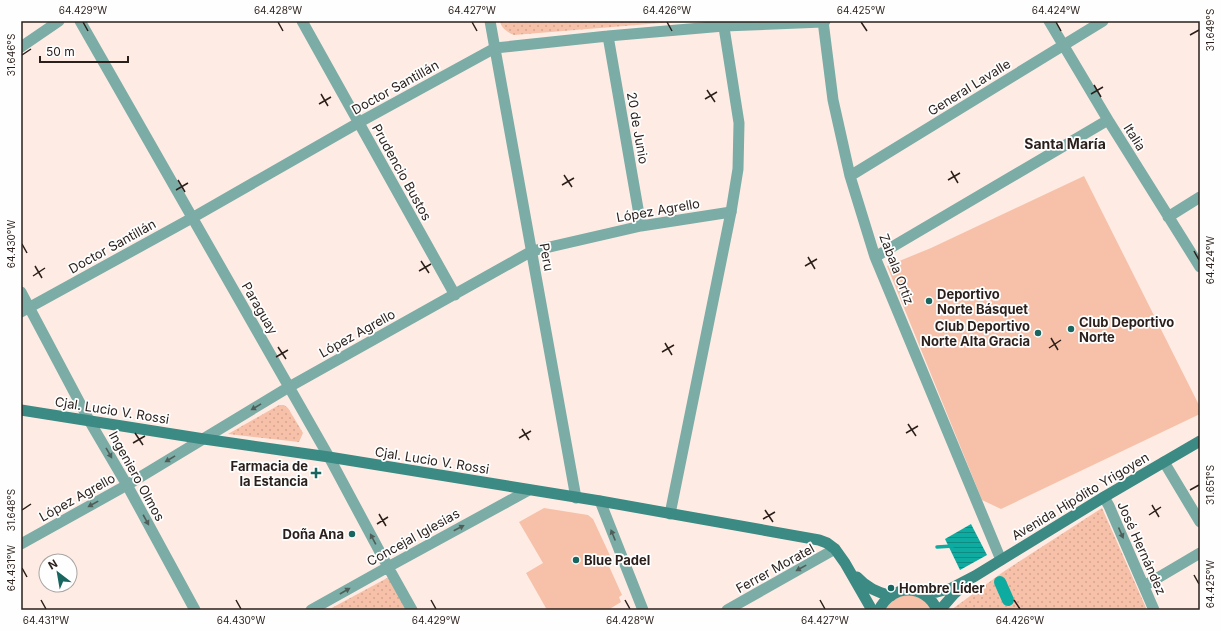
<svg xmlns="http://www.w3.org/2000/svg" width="1221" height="631" font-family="Inter,sans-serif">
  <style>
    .green { fill: #f6c1a8 }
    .park { fill: url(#park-dots) }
    .water { fill: url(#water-rules) }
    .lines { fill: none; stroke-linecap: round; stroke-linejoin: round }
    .stream { stroke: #0eaba1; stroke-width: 3.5 }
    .canal { stroke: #0eaba1; stroke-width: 12 }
    .minor { stroke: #7caca6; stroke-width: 11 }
    .tertiary { stroke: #7caca6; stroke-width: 11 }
    .secondary { stroke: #3b8a83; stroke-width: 11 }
    .oneway { fill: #4f5e59 }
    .ticks { fill: none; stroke: #2a1f1a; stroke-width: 1.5 }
    .poi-dot { fill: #19655f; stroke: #fefefe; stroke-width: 1.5 }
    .labels { text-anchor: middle; stroke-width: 3.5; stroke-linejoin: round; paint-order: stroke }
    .street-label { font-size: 13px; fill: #2a1f1a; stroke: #fefefe }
    .poi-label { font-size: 13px; font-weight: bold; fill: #2a1f1a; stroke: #fefefe; text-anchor: start }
    .neighbourhood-label { font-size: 14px; font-weight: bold; fill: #2a1f1a; stroke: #fefefe }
    .neatline { fill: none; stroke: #2a1f1a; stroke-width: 1.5 }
    .ticks-label { font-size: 10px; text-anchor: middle; fill: #2a1f1a }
  </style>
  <defs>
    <pattern id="park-dots" width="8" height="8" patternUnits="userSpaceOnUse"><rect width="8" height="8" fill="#f6c1a8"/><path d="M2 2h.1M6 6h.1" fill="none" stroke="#d3a590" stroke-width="1.8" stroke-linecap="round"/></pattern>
    <pattern id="water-rules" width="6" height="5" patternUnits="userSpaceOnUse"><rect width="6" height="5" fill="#0eaba1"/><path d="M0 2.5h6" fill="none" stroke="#0e8b82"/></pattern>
  </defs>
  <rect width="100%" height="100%" fill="#feece4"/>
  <path class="green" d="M1084 176 1200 407V414L1001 509 982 500 887 266 931 248Z
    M544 508 588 515 593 519 613 562 608 564 622 595 619 597 621 602 608 610H547L526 573 543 563 519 522Z
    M910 594 922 599 932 610H883L893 598Z"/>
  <path class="park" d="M500 21H686L514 35C507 32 501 28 500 21Z
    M279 405H284L288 408 303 433 299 442 228 434Z
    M1102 508 1147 610H951L1003 572Z
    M389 577 407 610H328Z"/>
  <path class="water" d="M971 524 987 555 960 570 945 539Z"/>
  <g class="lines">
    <path class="stream" d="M937 547 953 546"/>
    <path class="canal" d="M1000 582 1008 600"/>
    <path class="minor" d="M80 21 329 457 388 567 412 610
      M302 21 455 295
      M490 21 576 498
      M823 21 833 100 850 176 875 257 1001 560
      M1049 21 1108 120 1200 267
      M608 36 641 226
      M21 47 59 21
      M850 176 1103 21
      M1168 217 1200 197
      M875 257 1108 120
      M21 292 90 422 127 485 195 610
      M21 312 192 218 358 123 495 48 608 36 724 26 823 22 825 21
      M1164 462 1200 522
      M1104 497 1109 506 1154 610
      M600 501 643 610
      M21 544 127 485 289 387 532 251 641 226 731 212
      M1144 586 1200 553
      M311 610 388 567 529 490
      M727 610 835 549"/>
    <path class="tertiary" d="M670 514 731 212 738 169 739 123 723 21"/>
    <path class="secondary" d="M21 410 204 439 329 457 600 501 819 540 827 543 835 549 845 563 872 610
      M857 577C867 588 877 592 891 596
      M923 594 937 592 952 588 975 576 1104 497 1200 441
      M879 610C891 584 925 583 937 610
      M940 610 954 594 964 585"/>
  </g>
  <defs><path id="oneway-solid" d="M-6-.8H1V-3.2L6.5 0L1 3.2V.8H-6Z"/></defs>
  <g class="oneway">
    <use href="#oneway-solid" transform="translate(256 407) rotate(149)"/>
    <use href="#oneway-solid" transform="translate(109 453) rotate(60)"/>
    <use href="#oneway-solid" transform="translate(170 459) rotate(149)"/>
    <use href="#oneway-solid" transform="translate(93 504) rotate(151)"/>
    <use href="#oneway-solid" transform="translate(146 520) rotate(61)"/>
    <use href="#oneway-solid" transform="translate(459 528) rotate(-28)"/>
    <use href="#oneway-solid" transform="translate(1121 533) rotate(66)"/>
    <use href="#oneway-solid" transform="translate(613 535) rotate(-112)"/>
    <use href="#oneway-solid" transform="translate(373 539) rotate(-118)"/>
    <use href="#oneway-solid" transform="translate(801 568) rotate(151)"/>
    <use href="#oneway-solid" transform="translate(345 591) rotate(-30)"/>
  </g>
  <path class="ticks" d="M83 22 88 31M278 22 283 31M472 22 477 31M667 22 672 31M861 22 867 31M1056 22 1061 31M1190 35 1199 30M22 55 31 49M1094 85 1101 97M707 90 715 102M321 94 328 106M1091 94 1103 87M705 99 717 92M319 104 331 97M951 171 958 183M564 175 572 187M178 180 185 192M948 180 960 173M562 185 574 178M176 190 188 183M22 244 27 253M1194 251 1199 260M808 257 815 269M421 261 429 273M35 266 42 278M805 266 817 259M419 271 431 264M33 276 45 268M1051 338 1058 350M665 343 672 355M278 347 286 359M1049 348 1061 340M662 352 674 345M276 357 288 350M908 424 916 436M522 429 529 440M135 433 143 445M906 433 918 426M519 438 531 431M133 443 145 436M1190 490 1199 485M1152 505 1159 517M22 510 31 504M765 510 773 522M379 514 386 526M1149 515 1161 507M763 519 775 512M377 524 388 517M22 568 27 577M1194 575 1199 584M41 600 46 609M236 600 241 609M431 600 436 609M625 600 630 609M820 600 825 609M1014 600 1020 609"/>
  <g class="poi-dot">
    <circle cx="929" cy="301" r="4"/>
    <circle cx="1071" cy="329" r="4"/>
    <circle cx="1038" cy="333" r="4"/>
    <path d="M314 467h4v4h4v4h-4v4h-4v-4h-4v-4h4z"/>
    <circle cx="352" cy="534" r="4"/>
    <circle cx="576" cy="560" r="4"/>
    <circle cx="891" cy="588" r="4"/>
  </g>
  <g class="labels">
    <g class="street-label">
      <text transform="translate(395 87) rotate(-29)" y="5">Doctor Santillán</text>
      <text transform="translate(969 87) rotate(-32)" y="5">General Lavalle</text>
      <text transform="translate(638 128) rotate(80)" y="5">20 de Junio</text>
      <text transform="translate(1135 137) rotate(58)" y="5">Italia</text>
      <text transform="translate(402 172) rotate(61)" y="5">Prudencio Bustos</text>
      <text transform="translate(658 210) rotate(-10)" y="5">López Agrello</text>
      <text transform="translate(112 246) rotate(-29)" y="5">Doctor Santillán</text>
      <text transform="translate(547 257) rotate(80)" y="5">Peru</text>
      <text transform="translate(897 269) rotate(69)" y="5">Zabala Ortiz</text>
      <text transform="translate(260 308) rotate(60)" y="5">Paraguay</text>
      <text transform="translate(357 333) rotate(-29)" y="5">López Agrello</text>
      <text transform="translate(112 410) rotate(9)" y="5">Cjal. Lucio V. Rossi</text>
      <text transform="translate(432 460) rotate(9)" y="5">Cjal. Lucio V. Rossi</text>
      <text transform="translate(137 476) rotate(61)" y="5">Ingeniero Olmos</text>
      <text transform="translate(1080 496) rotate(-31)" y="5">Avenida Hipólito Yrigoyen</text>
      <text transform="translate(77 497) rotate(-29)" y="5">López Agrello</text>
      <text transform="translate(413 537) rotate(-29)" y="5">Concejal Iglesias</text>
      <text transform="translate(1142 548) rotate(66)" y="5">José Hernández</text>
      <text transform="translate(775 568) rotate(-29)" y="5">Ferrer Moratel</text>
    </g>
    <g class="poi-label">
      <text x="937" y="299">Deportivo<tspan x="937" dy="15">Norte Básquet</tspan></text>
      <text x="1079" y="327">Club Deportivo<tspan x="1079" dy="15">Norte</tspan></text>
      <text x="1030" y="331" text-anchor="end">Club Deportivo<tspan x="1030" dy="15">Norte Alta Gracia</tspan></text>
      <text x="308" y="471" text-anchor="end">Farmacia de<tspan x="308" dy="15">la Estancia</tspan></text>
      <text x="344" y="539" text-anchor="end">Doña Ana</text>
      <text x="584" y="565">Blue Padel</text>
      <text x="899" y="593">Hombre Líder</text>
    </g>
    <g class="neighbourhood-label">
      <text x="1065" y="149">Santa María</text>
    </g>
  </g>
  <rect width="1221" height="631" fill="none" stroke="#fefefe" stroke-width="44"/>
  <g transform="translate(58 573) rotate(329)"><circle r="19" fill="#fefefe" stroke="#a9a5a3"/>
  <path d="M0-3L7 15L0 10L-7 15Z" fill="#19655f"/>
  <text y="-6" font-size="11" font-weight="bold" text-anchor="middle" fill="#2a1f1a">N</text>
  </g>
  <path d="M40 56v6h88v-6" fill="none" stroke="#2a1f1a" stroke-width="2"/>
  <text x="46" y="56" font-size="12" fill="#2a1f1a" stroke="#fefefe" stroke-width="3" paint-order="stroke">50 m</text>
  <rect x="22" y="22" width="1177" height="587" class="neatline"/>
  <g class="ticks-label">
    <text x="83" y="14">64.429°W</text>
    <text x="278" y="14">64.428°W</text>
    <text x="472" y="14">64.427°W</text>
    <text x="667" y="14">64.426°W</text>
    <text x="861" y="14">64.425°W</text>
    <text x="1056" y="14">64.424°W</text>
    <text transform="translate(1210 30) rotate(-90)" y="4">31.649°S</text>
    <text transform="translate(11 55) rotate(-90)" y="4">31.646°S</text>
    <text transform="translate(11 244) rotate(-90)" y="4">64.430°W</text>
    <text transform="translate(1210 260) rotate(-90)" y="4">64.424°W</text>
    <text transform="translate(1210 485) rotate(-90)" y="4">31.651°S</text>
    <text transform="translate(11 510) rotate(-90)" y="4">31.648°S</text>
    <text transform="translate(11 568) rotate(-90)" y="4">64.431°W</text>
    <text transform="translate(1210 584) rotate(-90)" y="4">64.425°W</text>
    <text x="46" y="624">64.431°W</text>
    <text x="241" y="624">64.430°W</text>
    <text x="436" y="624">64.429°W</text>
    <text x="630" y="624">64.428°W</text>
    <text x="825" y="624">64.427°W</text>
    <text x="1020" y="624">64.426°W</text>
  </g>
</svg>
